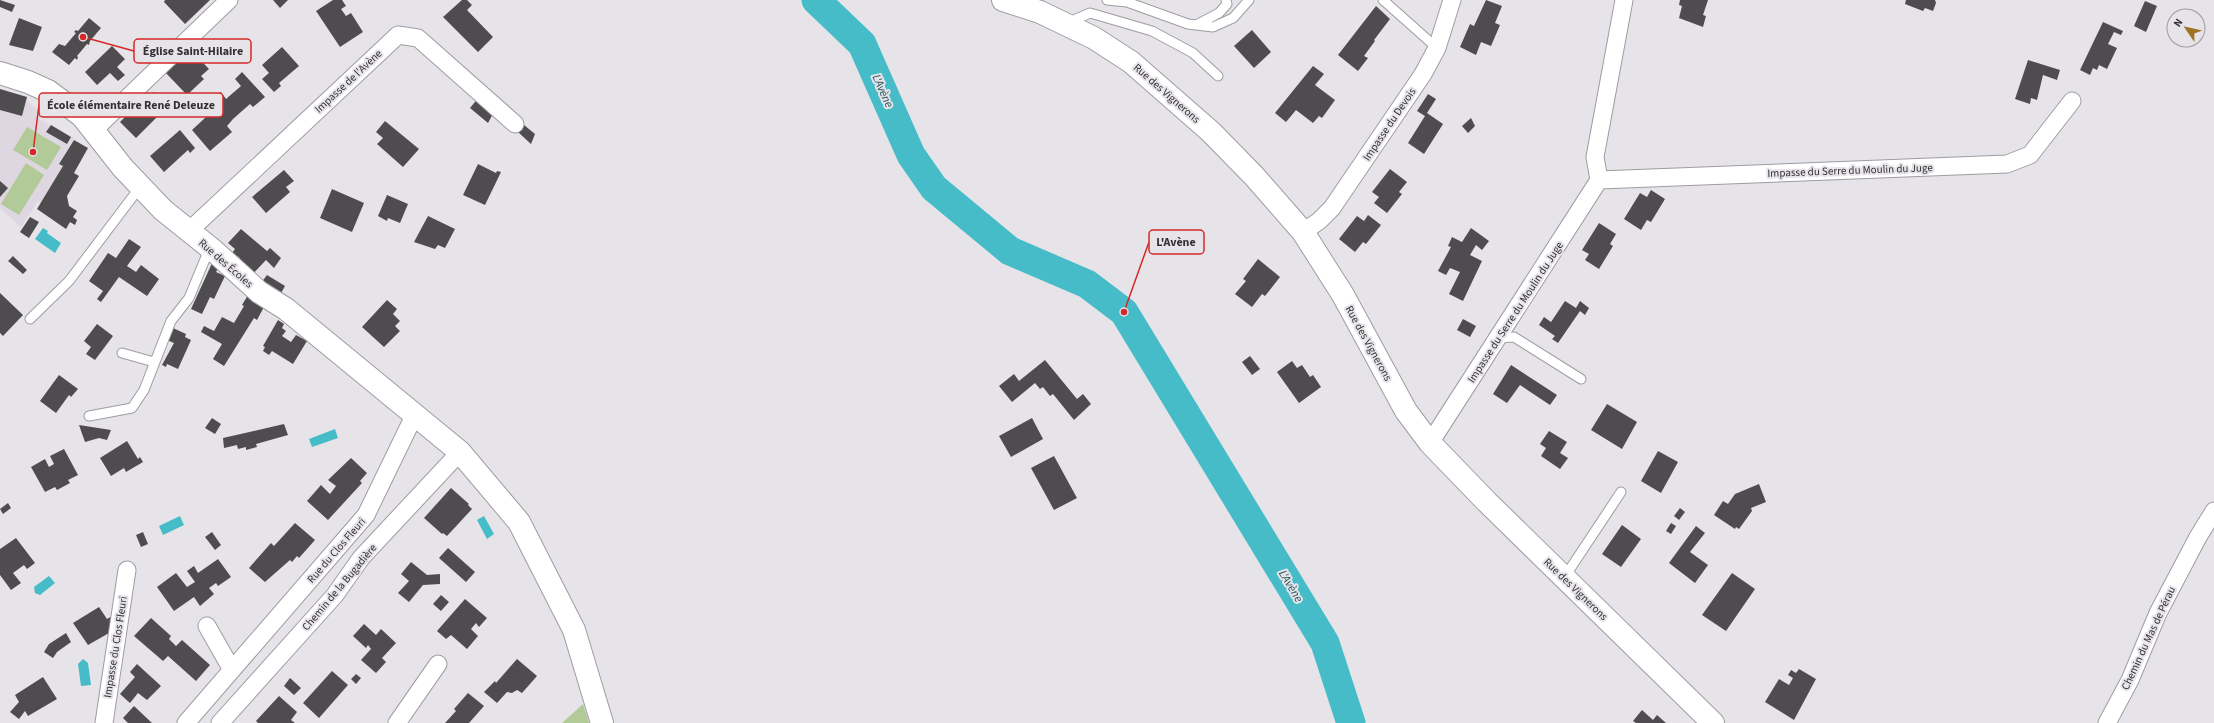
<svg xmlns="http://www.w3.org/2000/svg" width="2214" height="723" font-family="'Source Sans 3',sans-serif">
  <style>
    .built { fill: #ded6e1 }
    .green { fill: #b1ca97 }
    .water { fill: #45bcc7 }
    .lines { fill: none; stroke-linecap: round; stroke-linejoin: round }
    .river { stroke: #45bcc7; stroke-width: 29 }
    .building { fill: #4f4c50 }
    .lane-casing { stroke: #9f9ca1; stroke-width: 11 }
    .street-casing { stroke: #9f9ca1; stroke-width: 19 }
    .secondary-casing { stroke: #9f9ca1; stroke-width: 24 }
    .lane { stroke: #fff; stroke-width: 9 }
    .street { stroke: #fff; stroke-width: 17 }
    .secondary { stroke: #fff; stroke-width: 22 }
    .labels { text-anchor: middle; stroke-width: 4; stroke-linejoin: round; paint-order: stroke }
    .street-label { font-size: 11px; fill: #323032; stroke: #e7e4e9 }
    .water-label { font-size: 12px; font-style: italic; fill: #215459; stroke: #e7e4e9 }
    .leader { fill: none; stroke: #d62828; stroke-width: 1.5 }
    .callout-dot { fill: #d62828; stroke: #e7e4e9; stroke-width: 1.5 }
    .callout { fill: #e7e4e9; stroke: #d62828; stroke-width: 1.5 }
    .callout-label { font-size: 12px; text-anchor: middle; font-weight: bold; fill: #323032 }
  </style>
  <rect width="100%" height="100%" fill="#e7e4e9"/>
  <path class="built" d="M0 89 27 97 26 100 41 114 39 119 74 138 59 163 63 166 41 203 38 201 21 227 0 208Z"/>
  <path class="green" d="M27 127 61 147 47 170 13 150Z
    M26 163 44 175 19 215 1 204Z
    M583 704 589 723H562Z"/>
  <path class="water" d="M43 228 48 231 47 233 61 243 55 253 35 239Z
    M335 429 338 438 312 447 309 439Z
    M180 516 184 525 163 535 159 526Z
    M484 516 494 534 487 539 477 520Z
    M49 576 55 583 40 595 35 593 34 587Z
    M83 659 88 663 91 685 81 686 78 664Z"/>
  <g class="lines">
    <path class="river" d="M816 0 862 44 911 155 934 188 1010 251 1087 284 1124 312 1325 643 1351 723"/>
  </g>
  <path class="building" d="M0 0 15 5 12 12 0 7Z
    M165 0H210L185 24 164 2Z
    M273 0H288L280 8Z
    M333 0H342L346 6 341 9 346 16 351 13 363 32 340 47 316 11Z
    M462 0H467L472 5 467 10 493 37 478 52 443 17Z
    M1486 0 1502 6 1495 23 1500 25 1491 46 1481 42 1476 55 1460 47 1470 24 1474 26Z
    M1680 0H1708L1703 15 1706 16 1703 27 1679 18 1682 6 1679 5Z
    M1906 0H1935L1936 3 1933 11 1925 8 1923 11 1905 4Z
    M2145 1 2157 6 2146 32 2134 26Z
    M1376 6 1390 19 1374 40 1375 41 1364 56 1368 58 1358 71 1338 55Z
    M19 18 42 27 33 51 9 45Z
    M89 18 101 28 90 41 89 45 87 44 77 56 78 57 77 60 75 58 69 65 52 52 59 44 65 46 76 33 74 32 76 30 78 31Z
    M2103 22 2123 31 2121 35 2114 32 2108 44 2117 48 2107 69 2099 65 2097 70 2093 68 2090 75 2080 70Z
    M1252 30 1271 52 1254 68 1234 46Z
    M112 46 125 59 117 67 125 75 118 81 110 73 97 85 85 72Z
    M187 46 209 69 201 76 204 79 187 95 163 70Z
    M282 47 299 66 279 83 281 86 274 92 262 79 269 73 262 65Z
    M2028 60 2060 70 2057 80 2043 75 2037 100 2031 98 2030 104 2015 99Z
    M1313 66 1324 74 1315 85 1335 100 1322 118 1319 116 1313 123 1296 110 1286 122 1275 113Z
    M242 72 265 97 253 107 250 104 233 119 227 126 232 132 210 151 192 130 220 104 214 97 221 92 226 99 241 86 235 79Z
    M0 89 27 97 22 116 0 110Z
    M154 92 168 106 136 138 120 122 141 101 142 103Z
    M1428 94 1436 99 1427 113 1443 124 1424 154 1408 143 1425 116 1417 111Z
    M479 97 495 110 488 123 470 108Z
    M1471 118 1475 126 1468 133 1462 126Z
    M385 121 419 149 403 167 377 144 383 138 376 132Z
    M51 125 71 137 67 144 46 132Z
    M524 125 535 134 531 144 518 132Z
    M180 130 195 148 190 153 188 150 164 172 150 156Z
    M74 140 88 148 74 173 79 176 67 196 69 206 77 211 73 217 77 220 75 225 70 222 66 229 37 209 63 166 59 164Z
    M478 164 496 173 497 171 501 172 485 205 463 195Z
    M1390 169 1407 182 1399 192 1402 194 1387 213 1374 203 1379 197 1372 192Z
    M284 170 294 181 286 187 290 192 266 213 252 197Z
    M0 181 8 188 0 197Z
    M332 189 364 203 352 232 320 218Z
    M1651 190 1665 199 1651 222 1647 220 1641 230 1624 219 1640 193 1647 197Z
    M387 195 408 204 400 223 388 218 387 221 378 216Z
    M1368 215 1381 225 1366 244 1363 242 1355 252 1339 239 1357 216 1364 221Z
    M428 216 455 229 445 248 438 245 435 249 414 242Z
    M30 217 39 222 29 238 20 232Z
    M1599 223 1616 234 1610 244 1613 246 1599 269 1585 260 1589 254 1582 250Z
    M1471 228 1489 241 1482 250 1476 245 1470 255 1482 261 1463 301 1449 294 1460 272 1450 268 1446 275 1438 271 1451 247 1448 246 1452 237 1462 242Z
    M241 229 267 251 270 248 281 258 274 268 266 260 251 276 238 260 240 258 232 253 235 249 228 243Z
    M129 239 141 247 127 266 136 272 141 265 159 279 147 296 119 277 101 302 97 299 103 291 89 281 108 253 116 258Z
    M13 256 27 270 23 274 8 261Z
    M1258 259 1280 277 1265 296 1262 294 1252 307 1235 294 1246 281 1243 279Z
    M213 261 219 267 216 272 225 276 214 299 210 297 202 314 191 309Z
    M267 275 285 286 280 295 261 283Z
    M0 293 23 315 3 336 0 333Z
    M248 295 265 305 257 320 254 318 224 366 213 359 222 344 201 332 204 326 214 331 222 317 234 323 244 306 242 305Z
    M387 300 397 309 393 314 400 321 395 326 400 331 384 347 362 327Z
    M1565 301 1576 308 1580 301 1589 308 1585 315 1580 311 1558 343 1552 339 1555 336 1539 325 1544 317 1551 322Z
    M1463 319 1476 326 1470 337 1457 330Z
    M278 320 284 324 282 328 286 331 282 336 291 342 296 335 307 341 293 364 272 351 269 355 263 351 265 347 263 346Z
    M97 324 113 336 95 360 86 354 91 347 84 341Z
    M173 328 186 334 185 337 191 340 178 369 167 364 166 367 162 365 174 343 167 340Z
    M1250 356 1260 369 1252 375 1242 362Z
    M1045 360 1077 399 1083 394 1091 404 1074 420 1053 394 1050 396 1043 387 1040 389 1035 383 1012 402 999 386 1014 374 1019 381Z
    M1292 361 1297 368 1302 365 1310 377 1313 375 1321 387 1299 403 1277 372Z
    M1511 365 1557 395 1550 405 1520 385 1507 403 1493 394Z
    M59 375 78 389 71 397 69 395 56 413 40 401Z
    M1607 404 1637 422 1622 449 1591 430Z
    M212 418 221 424 215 434 205 428Z
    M1032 418 1043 439 1011 457 999 436Z
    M284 424 288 435 256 444 257 447 246 450V447L238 449 237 445 224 448 223 438Z
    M79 425 111 430 107 440 99 438 85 442Z
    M1549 431 1567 442 1560 453 1568 458 1560 469 1541 456 1546 448 1540 444Z
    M127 441 138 459 140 457 143 462 126 472 124 468 111 476 100 458Z
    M64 449 78 475 68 480 70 483 57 490 55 487 45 492 31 467 45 459 49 467 54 464 50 456Z
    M1658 451 1678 462 1661 493 1641 481Z
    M1054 456 1077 498 1054 510 1031 468Z
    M351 458 367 473 360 481 362 483 328 520 307 501 321 485 330 494 336 486 328 480Z
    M1759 484 1766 502 1751 508 1752 511 1739 529 1736 527 1735 529 1714 515 1723 501 1728 504 1735 494Z
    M451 488 469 504 468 505 472 509 447 536 443 533 442 534 424 518Z
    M8 503 11 508 3 514 0 509Z
    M1680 508 1685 512 1679 520 1674 516Z
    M295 523 315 540 299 558 297 556 292 562 290 560 265 582 249 568 271 543 274 546Z
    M1671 523 1676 526 1671 534 1666 531Z
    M1622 525 1641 539 1621 567 1602 554Z
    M1696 526 1705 533 1690 552 1708 565 1695 583 1669 563Z
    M143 532 148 544 141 547 136 535Z
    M212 532 221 545 215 550 205 537Z
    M16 538 35 563 27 569 24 565 13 573 21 583 11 590 0 575V549Z
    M448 548 475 572 466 582 439 558Z
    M218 559 231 577 218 586 216 583 209 588 214 594 200 606 194 597 174 611 157 587 176 573 187 587 195 582 187 571 194 566 198 573Z
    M411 562 427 575 440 574V584L423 585 409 602 398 593 409 581 401 574Z
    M1732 573 1755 589 1726 631 1702 615Z
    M441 595 449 602 441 611 433 604Z
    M465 599 487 618 479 627 476 623 471 629 478 636 467 649 451 635 446 639 437 631Z
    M99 607 107 619 112 616 109 633 88 645 73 623Z
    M151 618 171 636 169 639 176 646 182 640 210 665 196 681 168 656 163 661 134 636Z
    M364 624 376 635 381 629 396 643 382 658 386 662 376 673 361 660 371 649 368 645 366 648 353 636Z
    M66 633 71 642 57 652 53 658 44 652 49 644Z
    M517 659 537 676 522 693 517 690 512 693 507 692 497 703 484 692 495 681 496 683Z
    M137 664 161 686 147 700 138 693 130 703 120 694 135 677 130 672Z
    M1799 669 1816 679 1794 720 1765 702 1779 679 1789 685 1793 678 1788 675 1791 670 1796 673Z
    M332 671 348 685 319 718 303 703Z
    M356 674 361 678 356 684 351 679Z
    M43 677 57 699 28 716 25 711 19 719 10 712 19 702 15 695Z
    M290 678 301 688 294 695 284 686Z
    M468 693 484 706 469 723H445L456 711 454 709Z
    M279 696 297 712 291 720 295 723H258L256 721Z
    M134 706 152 723H128L123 718Z
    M1642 710 1653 720 1657 715 1666 723H1636L1633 721Z"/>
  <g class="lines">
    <defs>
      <path id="lane" d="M1107 0 1127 2 1188 24 1213 27 1233 18 1249 0
        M1383 0 1437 48
        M1067 23 1090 13 1152 31 1193 53 1218 76
        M1198 24 1219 13 1227 4 1226 0
        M30 319 69 281 140 187
        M1498 338 1514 337 1581 379
        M122 353 154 362
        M89 416 132 408 144 390 171 321 189 298 210 247
        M1564 578 1621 492"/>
      <path id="street" d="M94 130 229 0
        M1599 180 2007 164 2030 155 2072 101
        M189 231 398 35 418 38 515 124
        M1303 232 1319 221 1332 208 1423 74 1437 48 1452 0
        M1430 443 1599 180 1595 157 1624 0
        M207 626 232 670
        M104 723 127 570
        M186 723 366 515 415 414
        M220 723 335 595 361 558 460 452
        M397 723 438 664
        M2107 723 2130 680 2158 613 2198 537 2214 511"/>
      <path id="secondary" d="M1003 0 1040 12 1094 38 1131 62 1211 132 1254 176 1303 232 1343 295 1406 411 1430 443 1487 502 1713 723
        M0 73 28 82 48 91 82 116 123 168 163 210 213 250 259 292 286 309 460 452 519 522 574 630 602 723"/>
    </defs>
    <use href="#lane" class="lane-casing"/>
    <use href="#street" class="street-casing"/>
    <use href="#secondary" class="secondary-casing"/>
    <use href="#lane" class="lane"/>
    <use href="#street" class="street"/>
    <use href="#secondary" class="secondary"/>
  </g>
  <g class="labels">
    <g class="street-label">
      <text transform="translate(348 81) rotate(-43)" y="4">Impasse de l'Avène</text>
      <text transform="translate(1167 93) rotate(41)" y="4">Rue des Vignerons</text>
      <text transform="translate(1389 124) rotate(-56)" y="4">Impasse du Devois</text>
      <text transform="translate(1850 170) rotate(-2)" y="4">Impasse du Serre du Moulin du Juge</text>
      <text transform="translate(226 263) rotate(41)" y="4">Rue des Écoles</text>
      <text transform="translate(1515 312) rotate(-57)" y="4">Impasse du Serre du Moulin du Juge</text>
      <text transform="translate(1369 343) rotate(61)" y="4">Rue des Vignerons</text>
      <text transform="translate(336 550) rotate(-49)" y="4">Rue du Clos Fleuri</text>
      <text transform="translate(339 587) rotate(-50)" y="4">Chemin de la Bugadière</text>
      <text transform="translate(1576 589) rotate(44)" y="4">Rue des Vignerons</text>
      <text transform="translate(2148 638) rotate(-65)" y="4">Chemin du Mas de Pérau</text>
      <text transform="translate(115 647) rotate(-81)" y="4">Impasse du Clos Fleuri</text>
    </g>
    <g class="water-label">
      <text transform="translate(883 91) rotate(66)" y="4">L'Avène</text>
      <text transform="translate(1291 586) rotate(59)" y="4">L'Avène</text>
    </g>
  </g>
  <path class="leader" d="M83 37L134 51M33 152L39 105M1124 312L1149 242"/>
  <g class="callout-dot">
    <circle cx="83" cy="37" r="4"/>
    <circle cx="33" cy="152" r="4"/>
    <circle cx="1124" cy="312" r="4"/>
  </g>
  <g class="callout">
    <rect x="134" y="39" width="117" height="24" rx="4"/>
    <rect x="39" y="93" width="184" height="24" rx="4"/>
    <rect x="1149" y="230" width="55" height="24" rx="4"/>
  </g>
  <g class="callout-label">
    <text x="193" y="55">Église Saint-Hilaire</text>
    <text x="131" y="109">École élémentaire René Deleuze</text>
    <text x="1176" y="246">L'Avène</text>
  </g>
  <g transform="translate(2186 28) rotate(304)"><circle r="19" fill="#e7e4e9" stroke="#9f9ca0"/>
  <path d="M0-3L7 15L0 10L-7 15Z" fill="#9f7324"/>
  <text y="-6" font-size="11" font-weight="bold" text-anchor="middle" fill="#323032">N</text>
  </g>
</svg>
